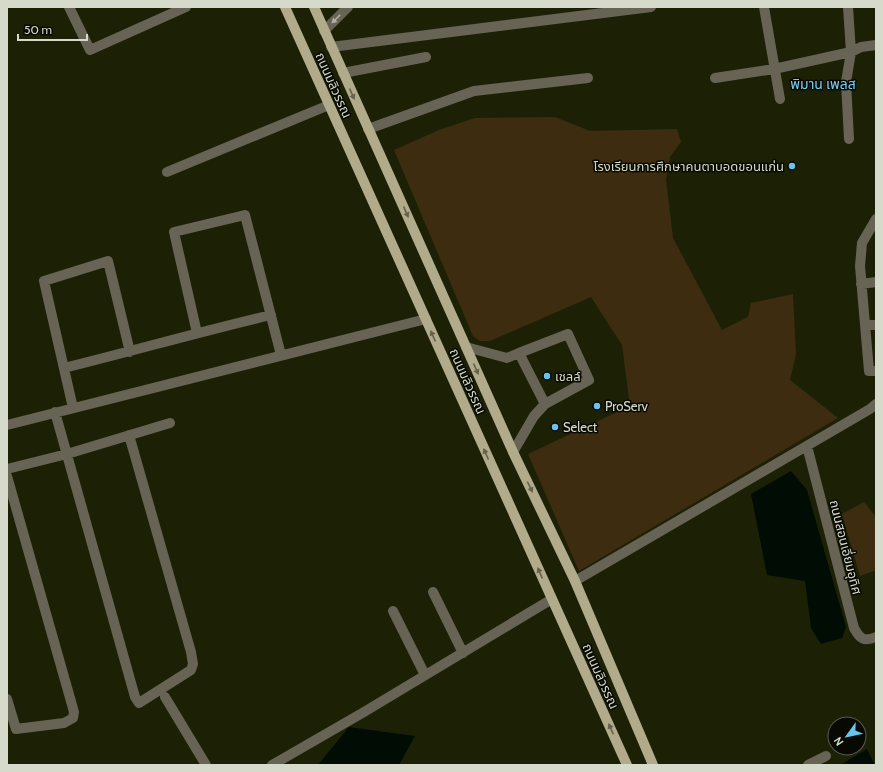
<svg xmlns="http://www.w3.org/2000/svg" width="883" height="772" font-family="Cabin,'Noto Sans Thai',sans-serif">
  <style>
    .green { fill: #3e2c11 }
    .water { fill: #000c04 }
    .lines { fill: none; stroke-linecap: round; stroke-linejoin: round }
    .minor { stroke: #676455; stroke-width: 10 }
    .major { stroke: #b1aa8b; stroke-width: 10 }
    .oneway { fill: #afb1a1 }
    .oneway2 { fill: #64624d }
    .poi-dot { fill: #66c4ef; stroke: #070902; stroke-width: 1.5 }
    .labels { text-anchor: middle; stroke-width: 3; stroke-linejoin: round; paint-order: stroke }
    .street-label { font-size: 13px; fill: #d6daca; stroke: #070902 }
    .poi-label { font-size: 13px; fill: #d6daca; stroke: #070902; text-anchor: start }
    .neighbourhood-label { font-size: 14px; fill: #79cff6; stroke: #070902 }
  </style>
  <rect width="100%" height="100%" fill="#1c2106"/>
  <path class="green" d="M555 117 590 131 677 129 681 142 670 157 666 180 673 238 722 330 748 317 751 303 793 294 796 354 790 380 838 418 579 571 528 454 630 406 622 345 591 297 490 341H480L473 336 394 150 439 130 475 118Z
    M864 502 876 517V570L860 576 842 514Z"/>
  <path class="water" d="M791 471 807 490 846 627 842 638 821 644 811 628 805 581 767 575 751 494Z
    M349 727 415 736 399 765H318Z
    M867 749 875 765H840Z"/>
  <g class="lines">
    <path class="minor" d="M69 7 90 50 186 7
      M764 7 780 99
      M848 7 851 52 846 82 849 139
      M324 31 348 7
      M331 47 651 7
      M343 73 426 57
      M715 78 774 69 851 52 861 47 876 45
      M368 129 474 91 588 78
      M167 172 329 105
      M876 219 862 243 860 266 869 371H876
      M861 284 876 282
      M865 325H876
      M197 333 174 232 245 215 281 355
      M466 347 507 358 519 353 545 404 534 416 513 452
      M519 353 568 334 589 380 545 404
      M64 368C133 351 202 331 271 315
      M73 408 44 281 108 261 130 352
      M55 412 135 697 139 703 191 670 193 664 191 652 129 435
      M7 425 426 319
      M807 446 854 628C860 639 864 642 876 637
      M7 469 67 454 170 423
      M7 476 74 712 73 718 64 723 16 729 7 699
      M575 581 870 409 876 404
      M433 592 463 653
      M393 611 425 675
      M165 697 206 765
      M272 765 364 712 552 599
      M808 765 826 756"/>
    <path class="major" d="M285 7 627 765
      M314 7 513 452 575 581 653 765"/>
  </g>
  <defs><path id="oneway-solid" d="M-6-.8H1V-3.2L6.5 0L1 3.2V.8H-6Z"/></defs>
  <use class="oneway" href="#oneway-solid" transform="translate(336 19) rotate(135)"/>
  <g class="oneway2">
    <use href="#oneway-solid" transform="translate(352 94) rotate(66)"/>
    <use href="#oneway-solid" transform="translate(406 212) rotate(66)"/>
    <use href="#oneway-solid" transform="translate(433 336) rotate(-114)"/>
    <use href="#oneway-solid" transform="translate(476 369) rotate(66)"/>
    <use href="#oneway-solid" transform="translate(486 454) rotate(-114)"/>
    <use href="#oneway-solid" transform="translate(530 487) rotate(64)"/>
    <use href="#oneway-solid" transform="translate(540 573) rotate(-114)"/>
    <use href="#oneway-solid" transform="translate(611 729) rotate(-114)"/>
  </g>
  <g class="poi-dot">
    <circle cx="792" cy="166" r="4"/>
    <circle cx="547" cy="376" r="4"/>
    <circle cx="597" cy="406" r="4"/>
    <circle cx="555" cy="427" r="4"/>
  </g>
  <g class="labels">
    <g class="street-label">
      <text transform="translate(334 85) rotate(66)" y="5">ถนนมลิวรรณ</text>
      <text transform="translate(468 381) rotate(66)" y="5">ถนนมลิวรรณ</text>
      <text transform="translate(846 547) rotate(76)" y="5">ถนนสอนเอี่ยมอุทิศ</text>
      <text transform="translate(601 676) rotate(66)" y="5">ถนนมลิวรรณ</text>
    </g>
    <g class="poi-label">
      <text x="784" y="171" text-anchor="end">โรงเรียนการศึกษาคนตาบอดขอนแก่น</text>
      <text x="555" y="381">เชลล์</text>
      <text x="605" y="411">ProServ</text>
      <text x="563" y="432">Select</text>
    </g>
    <g class="neighbourhood-label">
      <text x="823" y="89">พิมาน เพลส</text>
    </g>
  </g>
  <rect width="883" height="772" fill="none" stroke="#d6daca" stroke-width="16"/>
  <g transform="translate(847 736) rotate(237)"><circle r="19" fill="#070902" stroke="#5a5d52"/>
  <path d="M0-3L7 15L0 10L-7 15Z" fill="#66c4ef"/>
  <text y="-6" font-size="11" font-weight="bold" text-anchor="middle" fill="#d6daca">N</text>
  </g>
  <path d="M18 34v6h69v-6" fill="none" stroke="#d6daca" stroke-width="2"/>
  <text x="24" y="34" font-size="12" fill="#d6daca" stroke="#070902" stroke-width="3" paint-order="stroke">50 m</text>
</svg>
